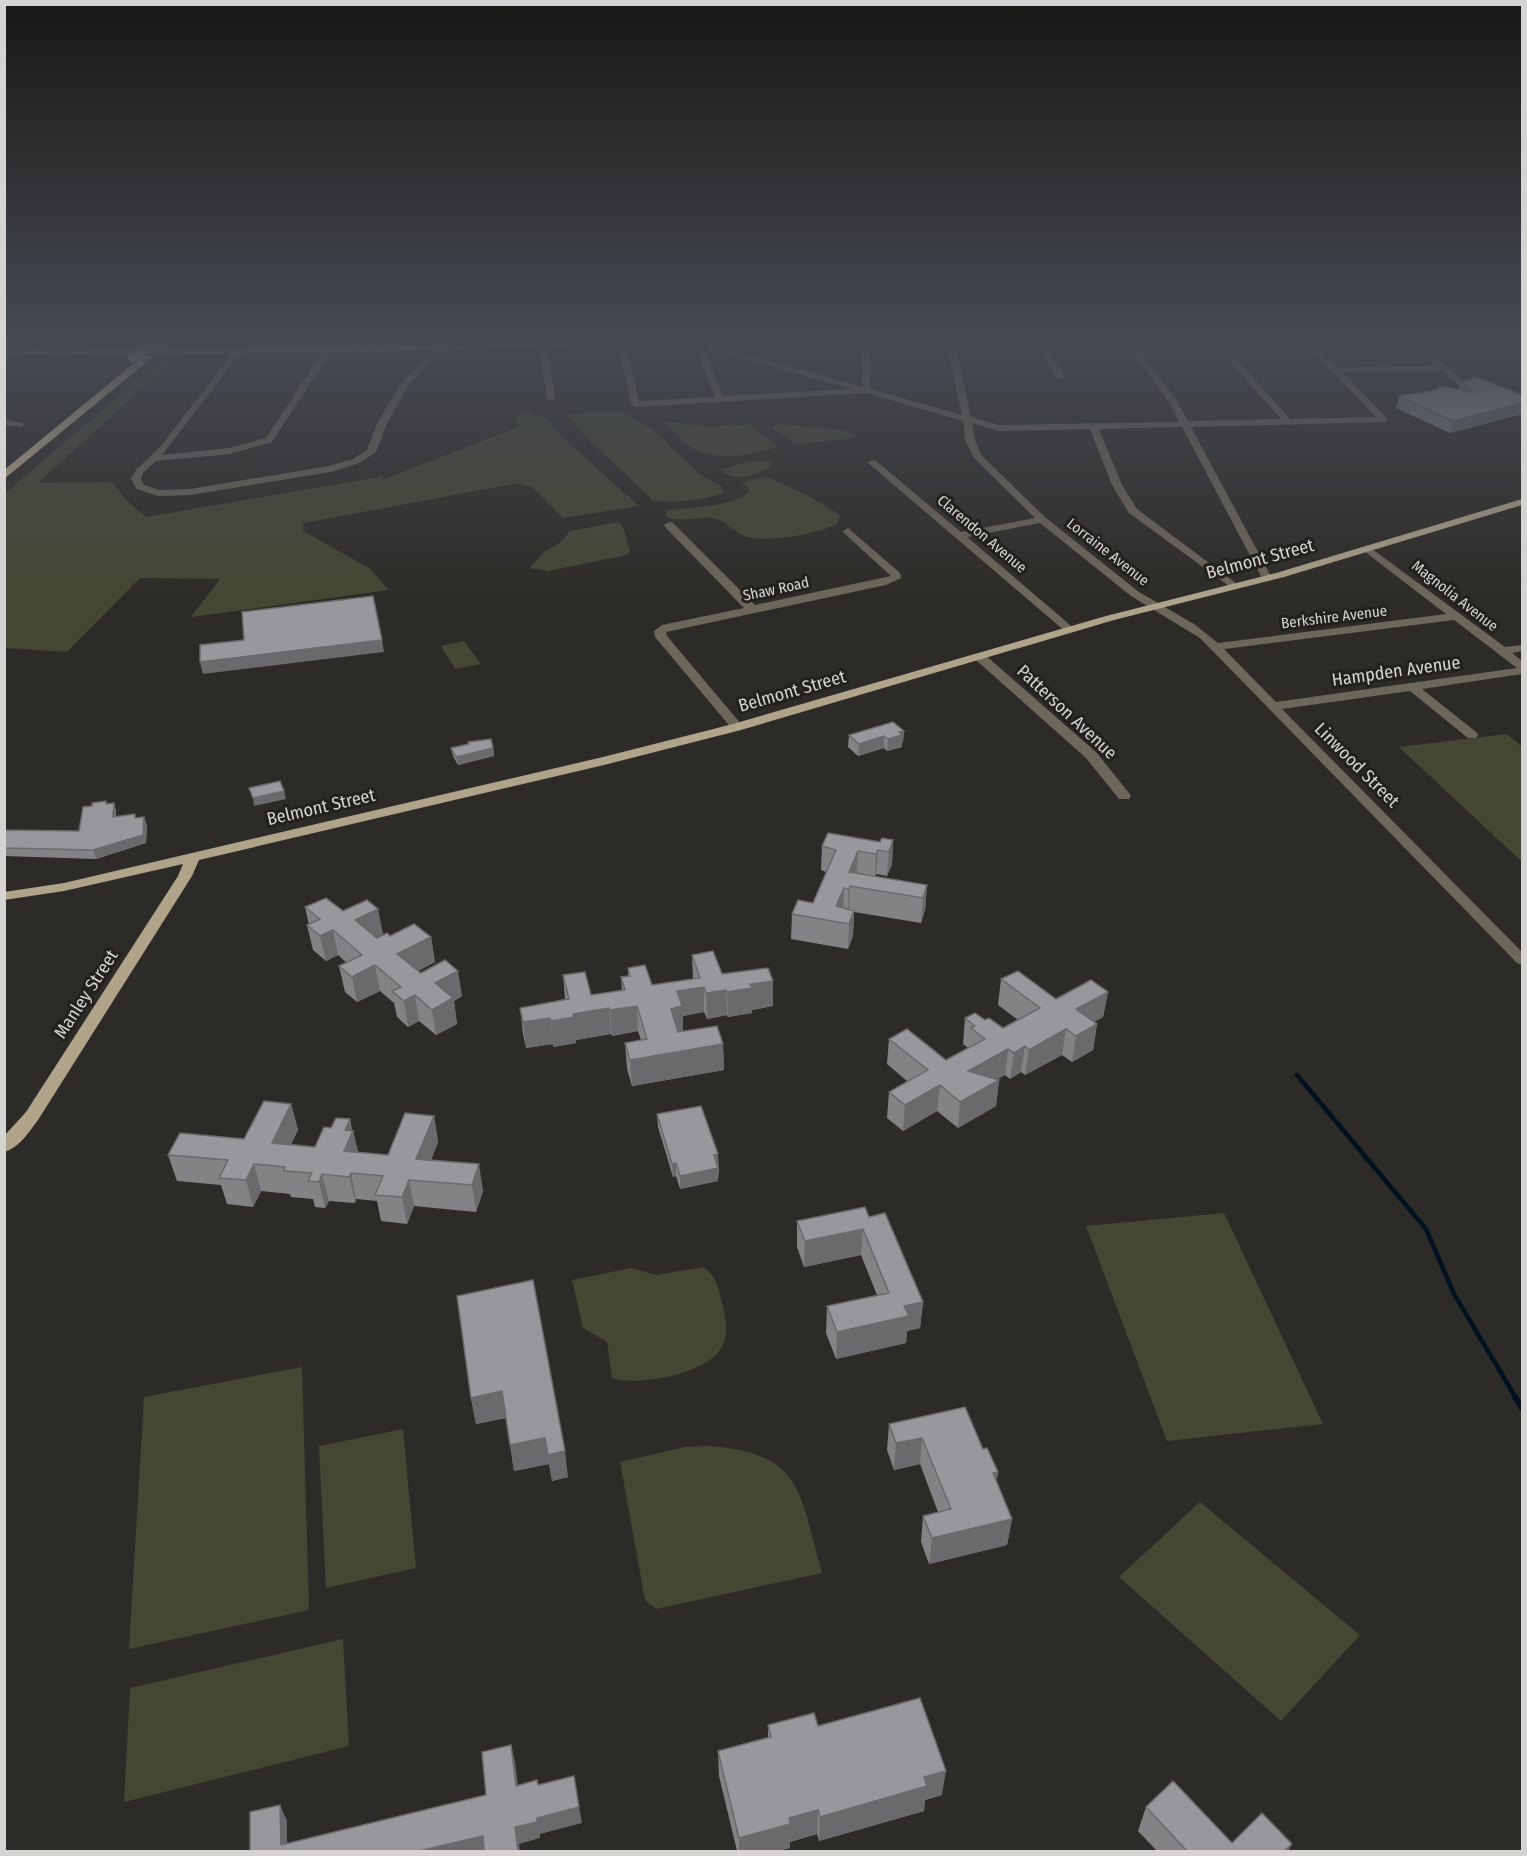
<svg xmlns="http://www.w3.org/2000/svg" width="1527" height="1856" font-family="'Fira Sans Condensed',sans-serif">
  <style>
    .green { fill: #444732 }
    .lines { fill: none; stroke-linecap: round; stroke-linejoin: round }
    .stream-far1 { stroke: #001221; stroke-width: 4.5 }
    .stream { stroke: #001221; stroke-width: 6 }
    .minor { fill: #6d675b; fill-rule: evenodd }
    .major { fill: #afa38a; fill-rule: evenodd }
    .highway { fill: #c9bb9c; fill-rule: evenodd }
    .highway-bridge { stroke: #c9bb9c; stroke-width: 10 }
    .wall { fill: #838285 }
    .shaded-wall { fill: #6a6a6c }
    .building { fill: #98979b; stroke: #6a6a6c; stroke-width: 1.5 }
    .labels { text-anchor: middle; stroke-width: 6; stroke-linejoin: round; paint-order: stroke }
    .far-street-label { font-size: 15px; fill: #d6d4d2; stroke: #23211e }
    .street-label { font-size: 18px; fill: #d6d4d2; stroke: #23211e }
  </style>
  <rect width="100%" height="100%" fill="#2d2b27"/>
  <path class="green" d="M179 355 38 483 112 482 128 502 146 517 384 476 382 480 513 429 519 425 515 419 518 415 527 412 546 418 562 437 639 506 563 518 532 487 518 483 304 523 303 531 369 568 389 590 191 617 220 579 140 578 67 652 5 648V493L166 356Z
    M609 411 628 414 656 432 701 475 721 486 724 492C711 500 668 504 653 500L591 442 566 414Z
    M665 421 707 427 749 424 777 445V447C751 456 713 462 689 446 680 440 674 430 665 423Z
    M776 424 843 430 856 435 846 439 796 444 772 428Z
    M770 461 771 467C756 475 734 483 721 470L747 462Z
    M767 477 809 496 838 514 840 517 837 524C816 534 766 544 744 536 733 531 725 520 712 518 695 516 682 523 666 517L667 511 670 510C687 508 741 506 750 490L742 482Z
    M618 522C627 528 625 540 630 550L627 555 548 571 530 568 544 552 561 542 570 531Z
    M464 641 481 664 455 669 441 646Z
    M1507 734 1522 747V862L1399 747Z
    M1224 1213 1323 1424 1167 1441 1086 1226Z
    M704 1267C715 1275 718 1286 721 1299 725 1313 729 1330 723 1345 712 1373 638 1387 612 1378L607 1342 583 1328 572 1280 631 1268 656 1275Z
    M302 1367 309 1610 129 1649 144 1397Z
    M403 1429 416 1568 326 1588 319 1446Z
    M709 1446C805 1453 799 1494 822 1573L656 1609 645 1600 620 1462 685 1447Z
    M1200 1502 1360 1635 1281 1721 1119 1577Z
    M343 1639 349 1746 124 1802 130 1688Z"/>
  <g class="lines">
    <path class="stream-far1" d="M1297 1075 1426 1229 1454 1294 1516 1398"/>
    <path class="stream" d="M1515 1397 1522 1408"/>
    <path class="minor" d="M352 340H360L353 352H347Z
      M538 340H546L555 398 551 401 547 398Z
      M617 340H625L639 401 715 397 698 355 711 349 707 346 705 340H713L715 345 862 387V340H870V389L962 415 946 340H954L971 417 999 425 1179 422 1170 403 1123 340H1131L1177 401 1188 421 1281 419 1211 340H1219L1290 419 1376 417 1301 340H1309L1337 367 1436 366 1407 340H1415L1468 384V388H1462L1442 371 1342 372 1387 418V422L1191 427 1272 578 1271 580 1267 581 1262 578 1182 427 1099 429 1122 485 1137 509 1237 584V588L1233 589 1129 513 1112 485 1090 429 999 431 972 423 975 440 981 455 1046 518 1139 592 1194 624 1218 643 1446 614 1364 551 1363 549 1368 546 1505 647 1522 645V651L1512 653 1522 661V674L1422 689 1476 732 1478 735 1476 738H1468L1410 691 1282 709 1522 952V965L1517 963 1200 638 1131 596 1040 523 967 537 1076 630 1074 632H1066L867 462 875 460 961 532 1035 518 974 458 965 440 963 421 867 393 635 407 631 404ZM719 352 852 389 723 396 707 356ZM1454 620 1517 668 1276 702 1224 649Z
      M1034 340H1042L1064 376 1063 378H1057Z
      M439 346 446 348 409 384 387 424 376 452 359 463 331 472 190 495 158 496 137 489 131 479 136 470 162 445 235 349 242 351 162 455 230 448 266 438 325 348 332 350 272 442 230 454 156 461 143 473 141 479 144 485 159 490 190 489 329 466 353 459 367 450 377 424 402 381Z
      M4 419 26 424 21 427 4 425Z
      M669 522 673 523 755 605 891 576 844 533 843 531 848 528 900 573 901 578 886 585 666 632 667 636 741 724 743 727 741 730H733L655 637 654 631 662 625 744 608 665 527 664 525Z
      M980 653 984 654 1096 752 1129 793 1131 796 1129 799H1119L1086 758 976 660 974 657Z"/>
    <path class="major" d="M694 340H794L790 342 328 352 4 355V351L328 348Z
      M1522 499V505L1284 577 1114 620 741 730 604 765 199 860 192 876 38 1120C29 1132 19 1148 4 1152V1136L26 1112 178 876 183 864 64 891 4 900V892L64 883 603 757 733 724 1106 616 1276 573Z"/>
    <path class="highway" d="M163 340H174L164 348H158L156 346Z
      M144 355 153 357 4 479V470Z"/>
    <path class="highway-bridge" d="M133 357 147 346"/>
  </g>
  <path class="wall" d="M218 340H238L236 342 218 341Z
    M1461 381 1522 395V414L1450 433 1396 408 1399 396 1458 390Z
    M904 731 903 742 902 743V747L887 751 884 748 858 756 848 747 849 735Z
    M468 742 493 748 494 756 458 765 453 756 451 748 468 744Z
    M114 803 116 811V816L137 818 147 825 146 843 96 859 4 856V830L79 831 107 804Z
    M893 840 892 864 887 876 876 874 875 877 927 885 925 910 921 923 854 912 853 936 848 949 791 939 792 914 813 903 826 872 821 870 822 846Z
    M305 907 343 911 383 934 376 937 377 938 390 936 431 937 435 962 418 971 462 996 454 1001 457 1024 436 1035 419 1021 408 1027 397 1017 394 1003 380 991 357 1002 345 992 339 966 347 963 338 955 326 961 313 950 307 925H309Z
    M692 955 722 974 773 981V1006L752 1010V1013L728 1017 727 1015 707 1019 704 1012 683 1016V1032L723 1044 724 1070 632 1086 627 1069 625 1043 641 1040 638 1031 612 1036 611 1034 576 1040V1043L553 1047V1044L526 1048 523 1034 520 1008 565 999 563 975 591 995 622 990 621 977 628 976V968L652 985 693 979Z
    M1001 979 1056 999 1108 992 1103 1017 1094 1022 1097 1024 1093 1050 1072 1062 1062 1055 1025 1075 1021 1072 1010 1079 1005 1075 997 1079 999 1080 996 1106 958 1128 937 1111 903 1131 887 1118 889 1092 907 1081 887 1064 889 1039 946 1060 968 1048 963 1044 965 1018 985 1020 1003 1028 1018 1020 998 1005Z
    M291 1104 298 1130 291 1144 315 1147 331 1128 350 1119 352 1130 353 1131 358 1152 388 1155 434 1116 438 1142 431 1160 483 1191 476 1212 414 1206 407 1224 381 1221 377 1201 356 1199 355 1203 329 1201 325 1208 315 1207 313 1199 291 1197 290 1194 261 1191 253 1207 227 1204 221 1185 177 1181 168 1155 244 1139Z
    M657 1114 719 1168 718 1181 680 1189 676 1176 673 1177 658 1127Z
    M869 1217 923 1302 920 1328 907 1331 906 1343 836 1359 826 1333 827 1306 877 1295 861 1255 804 1267 797 1247V1221Z
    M457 1296 568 1477 552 1481 549 1464 514 1471 506 1418 476 1424 471 1398Z
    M889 1424 983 1449 998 1472 996 1482 1012 1519 1007 1545 929 1564 921 1542 923 1516 938 1512 920 1464 894 1470 887 1450Z
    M768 1725 818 1726 942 1795 925 1800 924 1811 819 1841 817 1834 790 1842V1848L777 1851H737L719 1776 718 1751 768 1737Z
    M1146 1807 1232 1843 1288 1851H1157L1138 1831Z"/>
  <path class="shaded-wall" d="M1522 403V414L1450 433 1453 421Z
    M382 640 384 652 203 674 200 662Z
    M904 731 903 742 902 743V747L887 751 888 739 899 732Z
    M884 736V748L858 756 859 744Z
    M493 748 494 756 458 765 456 757Z
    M284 791 286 799 254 806 253 798Z
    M114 803 116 811 115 825 113 817Z
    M144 817 147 825 146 843 96 859 93 850Z
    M893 840 892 864 887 876 889 852Z
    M878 850 876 874 875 878 876 854Z
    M858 851 857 876 850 886 849 911 848 913 849 872Z
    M927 885 925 910 921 923 923 898Z
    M844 888 843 912 836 906Z
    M378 909 383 934 360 945 355 920Z
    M854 911 853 936 848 949 849 924Z
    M333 930 338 955 326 961 320 936Z
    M431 937 435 962 402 979 397 954Z
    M375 965 380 991 357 1002 352 977Z
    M458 971 462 996 454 1001 457 1024 436 1035 432 1010 435 983Z
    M773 981V1006L752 1010V1013L728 1017 727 992 750 984Z
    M704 987V1012L683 1016V1031L672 1035 671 1009 677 991Z
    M726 990 727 1015 707 1019 706 993Z
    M1108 992 1103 1017 1073 1034 1076 1009Z
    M415 995 419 1021 408 1027 404 1001Z
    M637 1006 638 1031 612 1036 610 1010Z
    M609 1008 611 1034 576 1040V1043L553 1047 551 1021 573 1014Z
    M550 1018 553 1044 526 1048 523 1022Z
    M1097 1024 1093 1050 1072 1062 1076 1036Z
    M1066 1029 1062 1055 1025 1075 1029 1050Z
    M723 1044 724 1070 632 1086 630 1060Z
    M1025 1046 1021 1072 1010 1079 1014 1053Z
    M1008 1049 1005 1075 965 1097 968 1071Z
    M999 1080 996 1106 958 1128 960 1102Z
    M940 1085 937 1111 903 1131 905 1105Z
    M291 1104 298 1130 280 1167 272 1143Z
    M434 1116 438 1142 423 1181 416 1159Z
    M350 1119 352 1133 353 1131 359 1157 351 1173 356 1199 355 1203 344 1151 345 1130Z
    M718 1154 719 1168H714V1155Z
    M676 1163V1176L673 1177 672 1164Z
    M254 1164 261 1191 253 1207 246 1180Z
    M479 1164 483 1191 476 1212 472 1185Z
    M718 1168V1181L680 1189V1176Z
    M322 1174 329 1201 325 1208 319 1182Z
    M409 1180 414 1206 407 1224 402 1197Z
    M863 1229 861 1255 804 1267 805 1241Z
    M923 1302 920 1328 907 1331 906 1343 836 1359 837 1332 904 1306Z
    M502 1391 506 1418 476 1424 471 1398Z
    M545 1438 549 1464 514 1471 510 1445Z
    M922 1438 920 1464 894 1470 896 1443Z
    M565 1451 568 1477 552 1481 548 1455Z
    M998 1472 994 1499 993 1473Z
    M1012 1519 1007 1545 929 1564 932 1538Z
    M511 1745 515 1762 520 1802 516 1786Z
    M946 1771 942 1795 925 1800 924 1811 819 1841 820 1817 924 1777Z
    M280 1805 287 1821V1851L281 1845Z
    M579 1807 582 1823 540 1834V1838L519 1844 520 1851H518L515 1827 537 1818Z
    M818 1810 817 1834 790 1842V1848L777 1851H739V1838L789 1818Z
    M483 1836 486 1851H419Z
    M1292 1844 1288 1851H1284Z"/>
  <path class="building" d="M1473 376 1522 395V403L1453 421 1399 396 1436 390 1439 386 1472 392 1461 381 1472 379Z
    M373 596 382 640 200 662V645L244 640 242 612Z
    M893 722 904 731 899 732 902 735 888 739 884 736 859 744 849 735Z
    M491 739 493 748 456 757 451 748 469 744 468 742Z
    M280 781 284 791 253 798 249 788Z
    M106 801V804L114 803 113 817 135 814V818L144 817 143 835 93 850 4 848V830L79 831 83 807 92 806V803Z
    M828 833 880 842 882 838 893 840 889 852 878 850 876 854 858 851 849 872 927 885 923 898 850 886 849 889 844 888 836 906 854 911 849 924 792 914 798 900 813 903 836 850 822 846Z
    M326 898 343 911 367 900 378 909 355 920 377 938 387 933 390 936 414 924 431 937 397 954 421 973 445 960 458 971 435 983 453 998 432 1010 415 995 404 1001 392 991 401 987 375 965 352 977 339 966 362 955 333 930 320 936 307 925 320 919 305 907Z
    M713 951 722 974 768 968 773 981 750 984 752 988 727 992 726 990 706 993 704 987 677 991 682 1006 671 1009 678 1032 717 1026 723 1044 630 1060 625 1043 647 1039 637 1006 610 1010 609 1008 573 1014 574 1017 551 1021 550 1018 523 1022 520 1008 569 999 563 975 585 972 591 995 625 990 621 977 630 976 628 968 645 965 652 985 700 978 692 955Z
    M1018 971 1056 999 1091 980 1108 992 1076 1009 1097 1024 1076 1036 1066 1029 1029 1050 1025 1046 1014 1053 1008 1049 968 1071 999 1080 960 1102 940 1085 905 1105 889 1092 928 1070 889 1039 907 1029 946 1060 985 1039 971 1028 975 1026 965 1018 975 1013 985 1020 989 1018 1003 1028 1040 1008 1001 979Z
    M264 1101 291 1104 272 1143 315 1147 324 1127 331 1128 336 1118 350 1119 345 1130 353 1131 344 1151 388 1155 405 1113 434 1116 416 1159 479 1164 472 1185 409 1180 402 1197 375 1195 383 1176 351 1173 349 1177 322 1174 319 1182 308 1181 312 1173 284 1171 285 1167 254 1164 246 1180 219 1178 228 1160 168 1155 180 1133 244 1139Z
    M701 1106 718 1154 714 1155 718 1168 680 1176 676 1163 672 1164 657 1114Z
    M865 1207 869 1217 885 1213 923 1302 904 1306 909 1316 837 1332 827 1306 889 1293 863 1229 805 1241 797 1221Z
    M533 1280 565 1451 548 1455 545 1438 510 1445 502 1391 471 1398 457 1296Z
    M965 1407 983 1449 987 1448 998 1472 993 1473 1012 1519 932 1538 923 1516 951 1509 922 1438 896 1443 889 1424Z
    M920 1698 946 1771 924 1777 927 1786 820 1817 818 1810 789 1818 790 1824 739 1838 718 1751 771 1737 768 1725 814 1713 818 1726Z
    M511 1745 516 1786 537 1780 538 1785 574 1776 579 1807 537 1818V1822L515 1827 518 1851H484L483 1836 419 1851H250V1812L280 1805 281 1845 486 1795 482 1752Z
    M1173 1781 1232 1843 1262 1813 1292 1844 1284 1851H1187L1146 1807Z"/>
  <linearGradient id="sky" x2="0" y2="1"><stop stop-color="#191815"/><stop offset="0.57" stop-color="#464a52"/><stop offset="1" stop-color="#464a52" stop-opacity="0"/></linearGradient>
  <rect width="1527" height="599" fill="url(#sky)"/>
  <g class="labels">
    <g class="far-street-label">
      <text transform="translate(982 534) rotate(40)" y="5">Clarendon Avenue</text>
      <text transform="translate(1108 552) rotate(38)" y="5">Lorraine Avenue</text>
      <text transform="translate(776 589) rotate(-12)" y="5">Shaw Road</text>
      <text transform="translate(1455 596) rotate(38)" y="5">Magnolia Avenue</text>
      <text transform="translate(1334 617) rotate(-7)" y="5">Berkshire Avenue</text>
    </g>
    <g class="street-label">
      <text transform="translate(1260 559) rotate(-15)" y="6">Belmont Street</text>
      <text transform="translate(1396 671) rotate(-8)" y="6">Hampden Avenue</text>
      <text transform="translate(792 691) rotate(-16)" y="6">Belmont Street</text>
      <text transform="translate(1067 712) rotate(43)" y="6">Patterson Avenue</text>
      <text transform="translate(1357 765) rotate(45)" y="6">Linwood Street</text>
      <text transform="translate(321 807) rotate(-13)" y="6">Belmont Street</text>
      <text transform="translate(86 994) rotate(-57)" y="6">Manley Street</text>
    </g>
  </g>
  <rect width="1527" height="1856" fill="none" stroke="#d6d4d2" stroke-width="12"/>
</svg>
